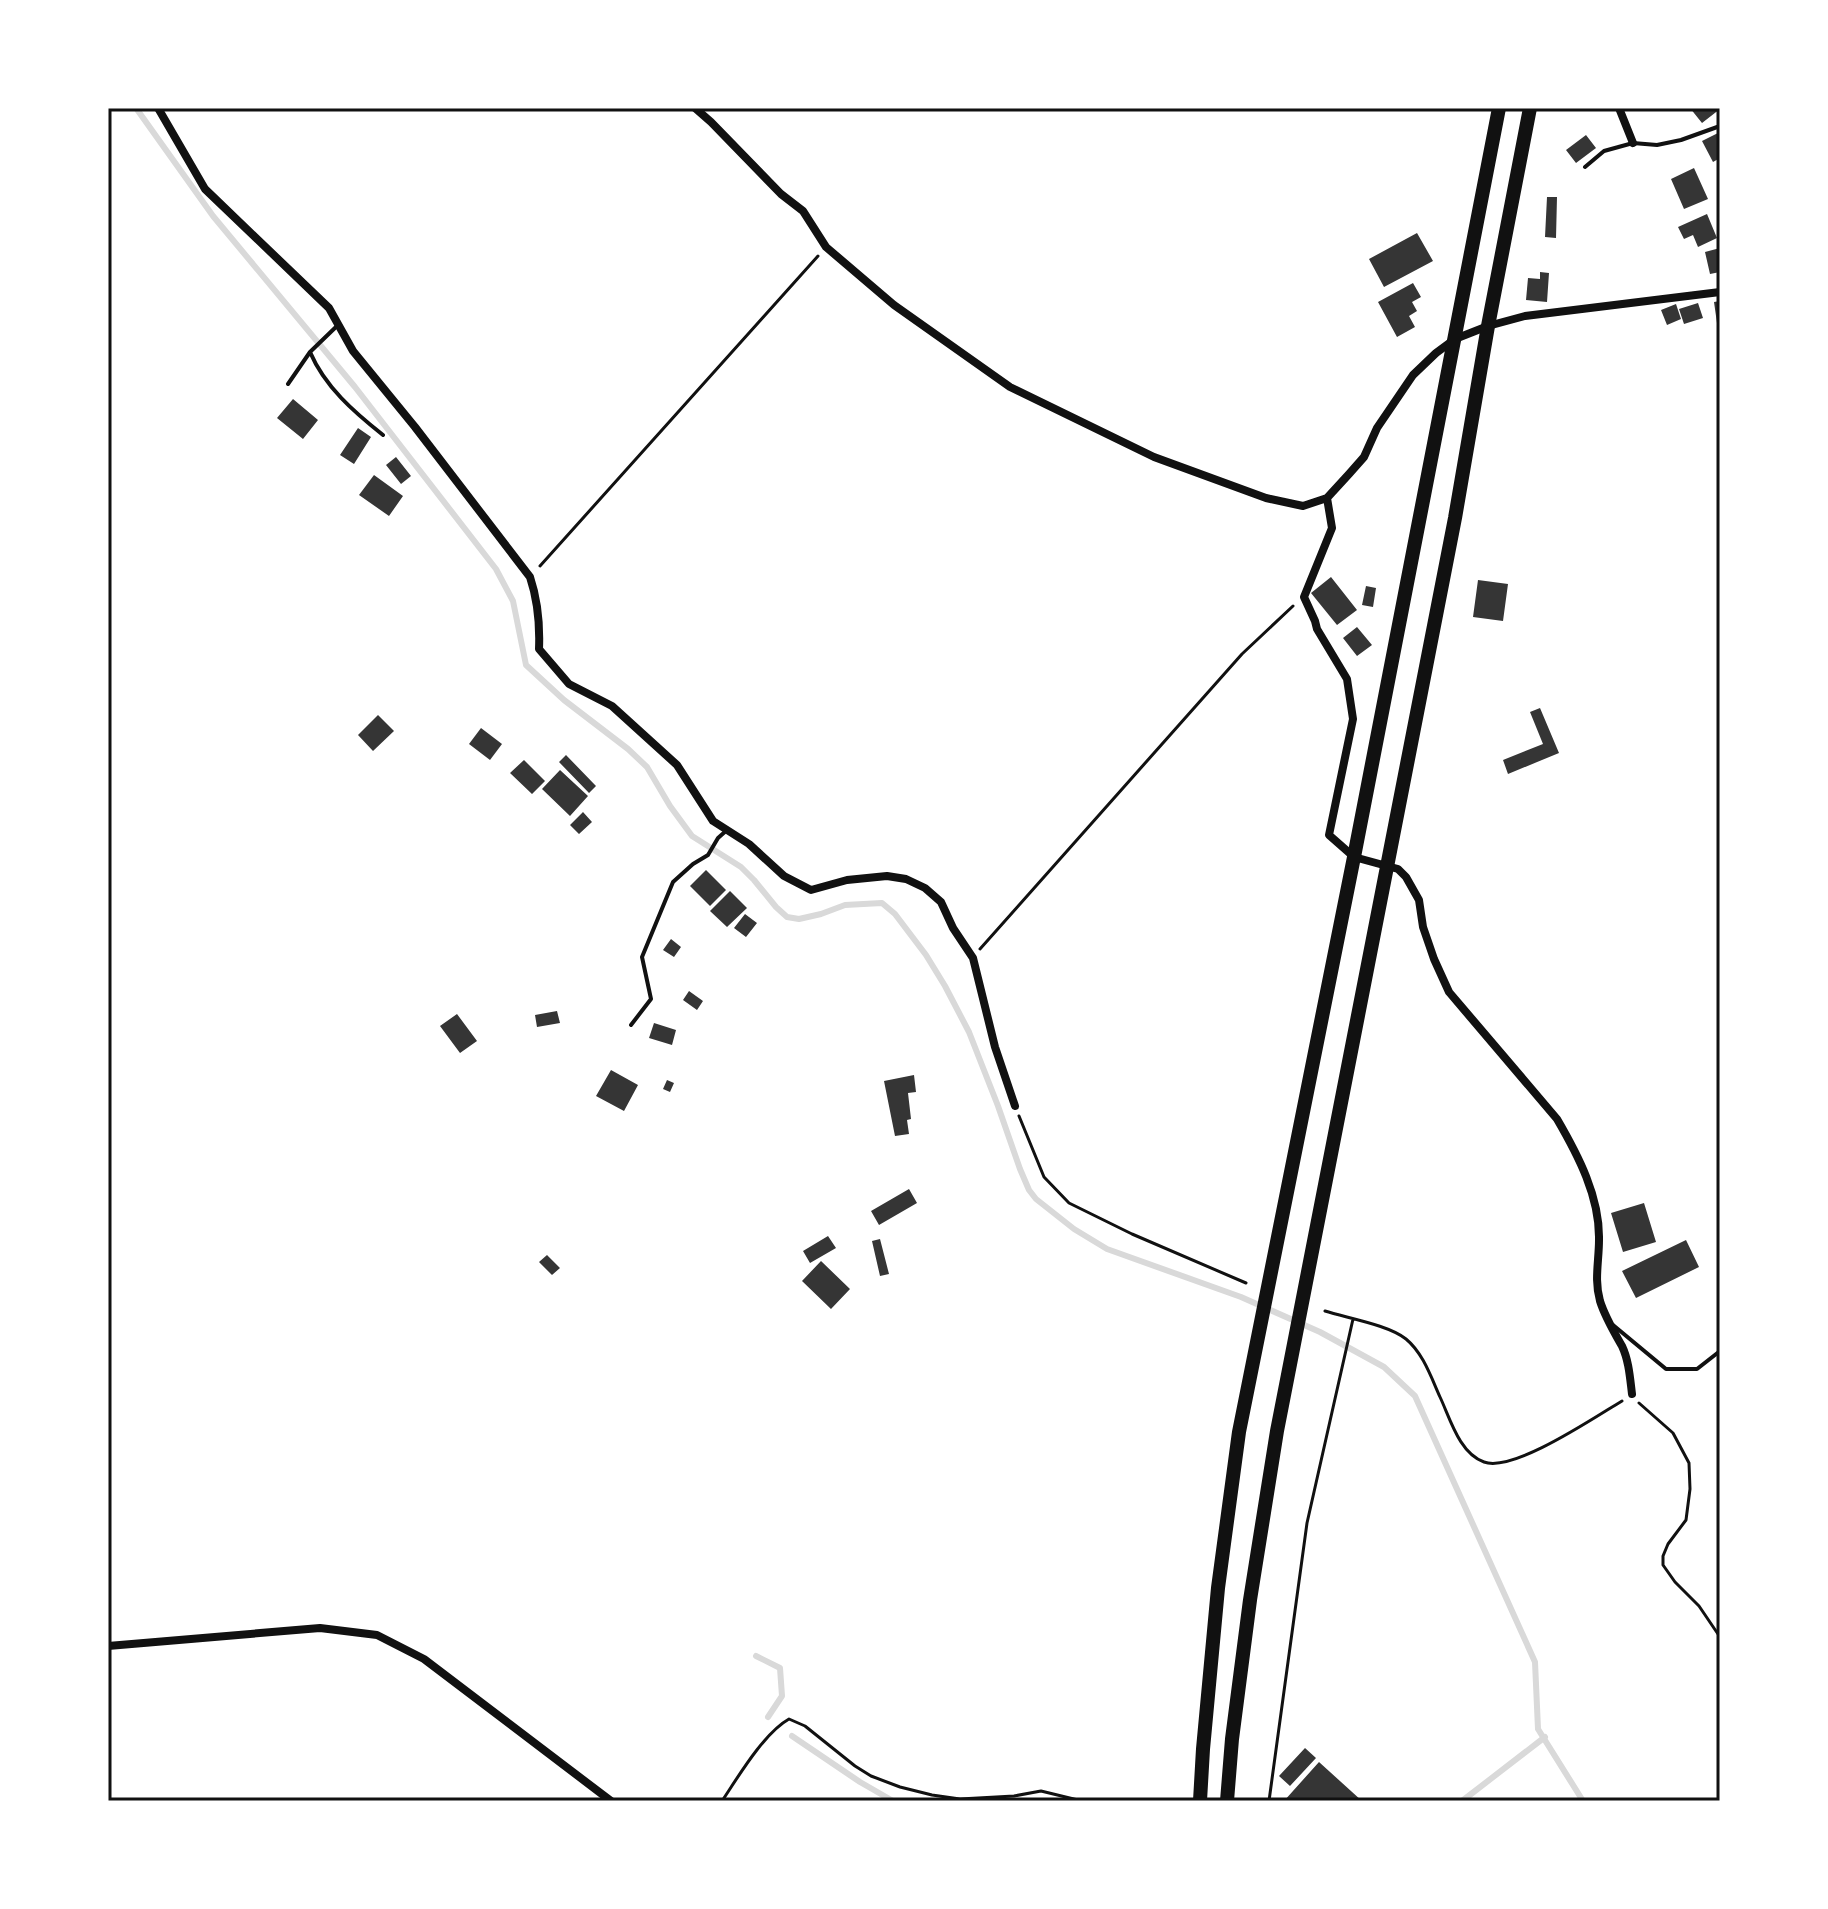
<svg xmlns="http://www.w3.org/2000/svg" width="1828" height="1909" font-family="Figtree,sans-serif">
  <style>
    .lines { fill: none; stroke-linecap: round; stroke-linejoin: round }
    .stream { stroke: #d9d9d9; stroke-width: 6 }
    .building { fill: #353535 }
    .path { stroke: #111; stroke-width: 3 }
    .service { stroke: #111; stroke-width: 4 }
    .minor { stroke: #111; stroke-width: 8 }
    .trunk { stroke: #111; stroke-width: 14 }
    .neatline { fill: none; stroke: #111; stroke-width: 3 }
  </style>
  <rect width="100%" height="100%" fill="#fff"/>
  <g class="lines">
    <path class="stream" d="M136 108 213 216 355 387 496 569 513 601 526 665 564 700 628 749 647 767 670 806 692 836 741 867 754 880 776 907 787 917 799 919 821 914 845 905 882 903 895 914 926 955 945 986 969 1032 998 1106 1020 1169 1029 1190 1036 1199 1074 1229 1107 1249 1241 1297 1320 1332 1384 1367 1415 1396 1535 1662 1538 1729 1583 1801
      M756 1656 780 1668 782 1696 768 1717
      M792 1736 860 1782 893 1801
      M1462 1801 1545 1737"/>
  </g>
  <path class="building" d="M1690 108H1720V109L1702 123Z
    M1720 132V158L1713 162 1702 141Z
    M1586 135 1596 148 1576 163 1566 150Z
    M1694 168 1708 199 1684 209 1671 179Z
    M1547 197H1557L1556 238 1545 237Z
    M1707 214 1717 238 1698 247 1693 235 1684 239 1678 227Z
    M1417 233 1433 261 1384 287 1369 259Z
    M1720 248V272L1710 274 1705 252Z
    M1540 272 1549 273 1547 302 1526 300 1528 278 1540 279Z
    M1413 283 1421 297 1412 302 1417 311 1409 316 1415 327 1397 337 1378 302Z
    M1720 301V330H1718L1714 302Z
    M1698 303 1703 318 1684 324 1679 309Z
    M1676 304 1681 319 1667 325 1661 310Z
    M293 399 318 420 303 439 277 418Z
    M358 428 371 437 354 464 340 455Z
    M396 457 411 476 401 484 386 465Z
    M374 475 403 496 389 516 359 495Z
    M1331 577 1357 610 1337 625 1311 593Z
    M1478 580 1508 584 1503 621 1473 617Z
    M1366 586 1376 588 1373 607 1362 605Z
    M1357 627 1372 645 1357 656 1343 638Z
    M1540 708 1559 753 1508 774 1503 760 1543 744 1530 712Z
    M378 715 394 731 373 751 358 735Z
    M481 728 502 744 490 760 469 744Z
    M566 755 596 786 589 793 559 762Z
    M524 760 545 781 532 794 510 773Z
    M560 770 588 796 570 816 542 789Z
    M583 812 592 822 579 834 570 825Z
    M706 870 726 890 710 906 690 886Z
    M730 891 747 908 727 927 710 911Z
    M745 914 757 923 746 937 734 928Z
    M671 939 681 947 674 957 663 950Z
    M689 991 703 1001 697 1010 683 1000Z
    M557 1011 560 1023 537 1027 535 1015Z
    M457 1014 477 1041 460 1053 440 1026Z
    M654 1023 676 1030 672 1045 649 1038Z
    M611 1070 638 1085 624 1111 596 1096Z
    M914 1075 916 1092 908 1093 911 1119 907 1120 909 1134 895 1136 884 1081Z
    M667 1080 674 1083 670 1092 663 1089Z
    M909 1189 917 1203 879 1225 871 1211Z
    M1644 1203 1656 1242 1623 1252 1611 1213Z
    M828 1236 836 1248 810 1263 803 1251Z
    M880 1239 889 1274 880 1276 872 1241Z
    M1686 1240 1699 1267 1636 1298 1622 1271Z
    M547 1255 560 1268 552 1275 539 1262Z
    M821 1261 850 1289 831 1309 802 1281Z
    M1305 1748 1316 1758 1290 1786 1279 1776Z
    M1319 1762 1362 1801H1284Z"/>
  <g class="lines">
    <path class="path" d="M540 566 818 256
      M980 949 1242 654 1293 606
      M1019 1116 1044 1177 1069 1203 1132 1234 1246 1283
      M1325 1311C1347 1318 1389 1325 1406 1339 1423 1353 1431 1377 1440 1397 1450 1418 1459 1453 1484 1462 1513 1473 1595 1417 1622 1401
      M1639 1403 1673 1433 1689 1463 1690 1489 1686 1520 1668 1544 1663 1556V1565L1675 1582 1699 1606 1720 1637
      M722 1801C738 1777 764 1733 789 1719L805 1726 855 1766 871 1776 900 1787 932 1795 960 1799 1014 1796 1041 1791 1082 1801
      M1269 1801 1307 1523 1353 1319"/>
    <path class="service" d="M1585 167 1604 151 1633 143 1657 145 1681 140 1720 126
      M338 325 310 352C325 387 354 412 383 435
      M288 384 310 352
      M631 1025 651 999 642 957 673 882 693 864 708 855 718 838 727 830
      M1613 1325 1666 1369H1697L1720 1351"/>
    <path class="minor" d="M158 108 205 189 329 308 353 351 415 427 530 577C538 601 540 624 539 649L569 684 612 706 677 765 713 821 749 844 784 876 811 890 847 880 887 876 906 879 925 888 941 902 953 928 973 958 995 1047 1015 1106
      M695 108 711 122 781 194 803 211 826 247 894 305 1010 387 1154 457 1266 498 1303 506 1327 498 1349 474 1364 457 1377 428 1413 375 1436 353 1455 339 1488 326 1525 316 1720 292
      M1619 108 1633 143
      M1327 498 1332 528 1304 597 1315 621 1317 629 1347 679 1353 719 1329 835 1354 857 1398 869 1406 877 1419 900 1423 927 1434 959 1449 992 1557 1119C1578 1155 1600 1197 1599 1240 1599 1261 1594 1280 1600 1301 1605 1317 1614 1332 1622 1346 1629 1361 1630 1378 1632 1394
      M108 1646 320 1628 377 1635 424 1659 611 1801"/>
    <path class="trunk" d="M1200 1801 1203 1749 1218 1588 1239 1432 1354 857 1499 108
      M1227 1801 1232 1739 1250 1600 1277 1431 1455 518 1488 326 1530 108"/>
  </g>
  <rect width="1828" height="1909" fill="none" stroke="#ffffff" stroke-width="220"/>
  <rect x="110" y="110" width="1608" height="1689" class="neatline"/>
</svg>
